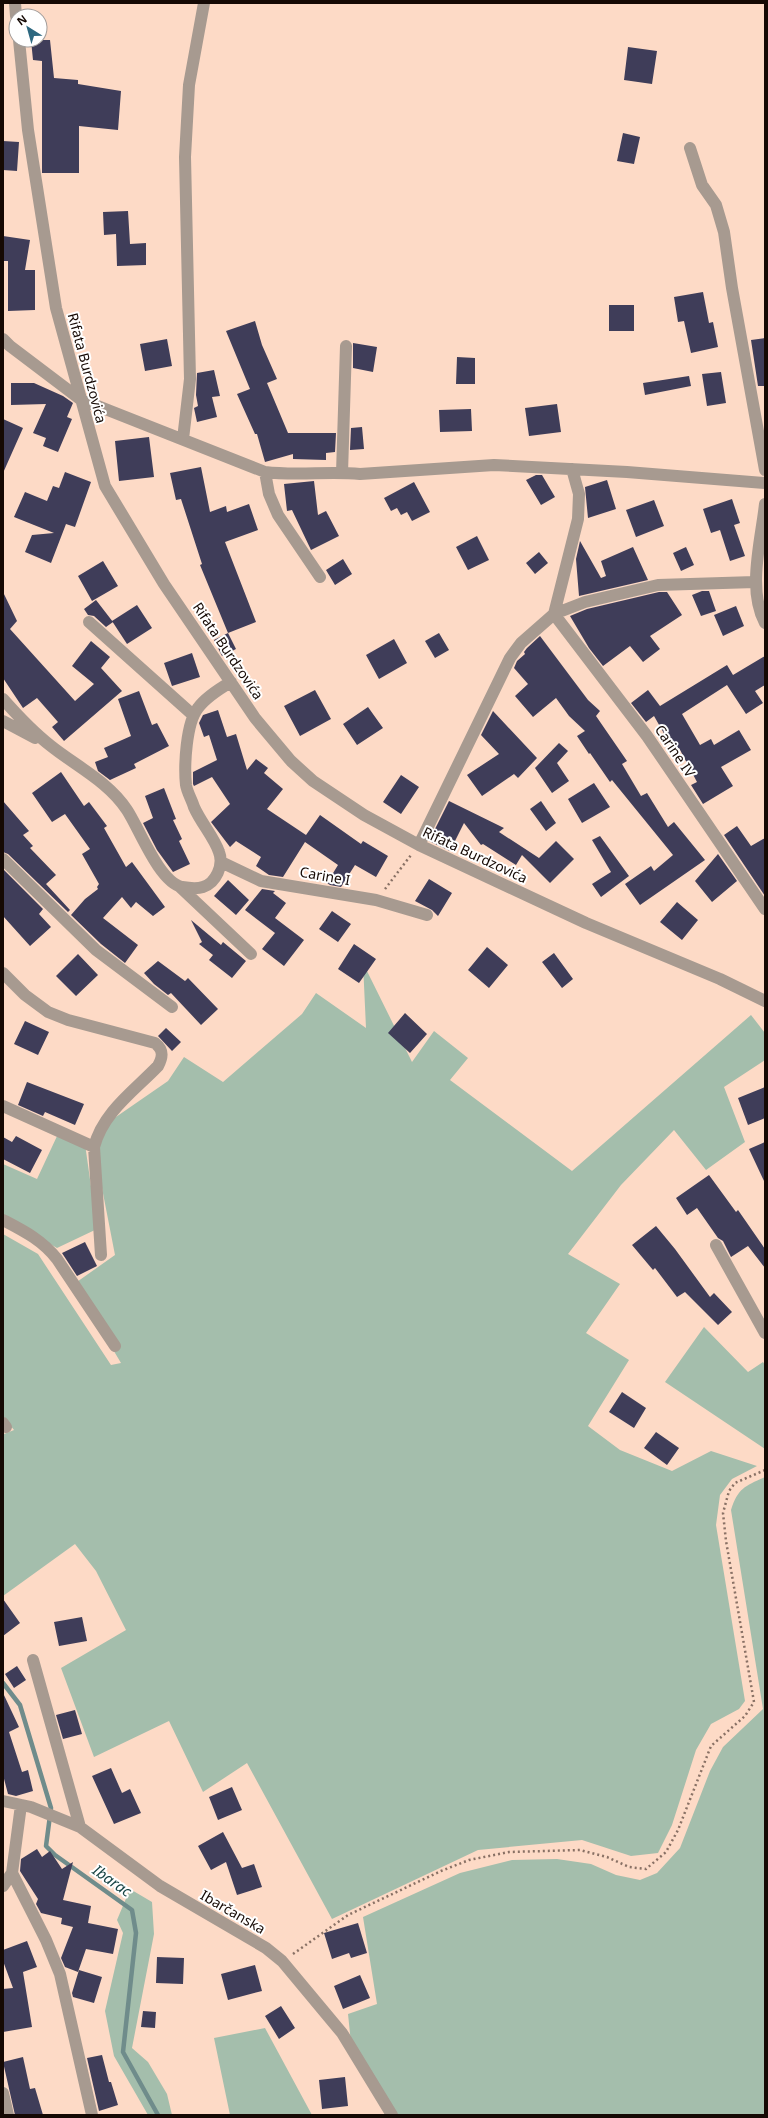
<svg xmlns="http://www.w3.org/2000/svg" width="768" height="2118" font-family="'Noto Sans',sans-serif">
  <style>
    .green { fill: #a4beac }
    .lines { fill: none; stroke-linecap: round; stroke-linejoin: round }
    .stream { stroke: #6f8c8b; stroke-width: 4.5 }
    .building { fill: #3f3d59 }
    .path { stroke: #897165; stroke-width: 2.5; stroke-dasharray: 2 3; stroke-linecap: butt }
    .minor { stroke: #a79a90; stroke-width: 12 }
    .labels { text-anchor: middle; stroke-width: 4; stroke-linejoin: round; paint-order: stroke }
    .street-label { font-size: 14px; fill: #150904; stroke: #fff }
    .water-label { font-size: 15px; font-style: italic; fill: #184444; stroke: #fff }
  </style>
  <rect width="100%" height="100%" fill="#fddac6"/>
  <path class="green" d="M363 963 412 1062 434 1031 468 1058 450 1080 572 1171 751 1015 765 1033V1060L724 1087 745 1142 706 1170 674 1130 621 1185 568 1254 620 1284 586 1333 629 1360 588 1426 620 1450 672 1471 711 1451 757 1466 732 1479 720 1495 716 1525 745 1701 739 1709 711 1724 696 1750 672 1825 658 1853 631 1856 582 1840 478 1850 332 1919 247 1763 203 1792 169 1721 94 1757 61 1668 126 1630 96 1571 75 1544 3 1596V1433L4 1434 14 1430 3 1416V1234L38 1254 111 1365 121 1363 74 1284 115 1255 94 1147 113 1119 168 1081 184 1057 223 1082 302 1014 316 993 366 1028Z
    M58 1134 85 1144 97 1229 57 1248 3 1217V1164L37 1179Z
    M704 1327 748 1372 763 1362 765 1365V1449L665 1382Z
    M765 1477V2115H397L351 2043 348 2014 377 2004 363 1917 460 1873 512 1860 557 1859 591 1864 616 1875 640 1880 657 1873 680 1848 710 1771 723 1747 763 1709 731 1510C738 1488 745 1486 765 1477Z
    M130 1889 152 1902 154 1934 132 2048 148 2062 167 2094 172 2115H148L114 2056 105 2011 123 1933 117 1920Z
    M265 2028 312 2115H230L214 2038Z"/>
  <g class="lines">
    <path class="stream" d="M3 1683 20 1705 51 1808 46 1846 55 1855 132 1910 136 1933 123 2052 158 2115"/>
  </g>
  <path class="building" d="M31 40H50L54 78 78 80V84L121 91 118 130 79 126V173H42V61L33 60Z
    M628 47 657 51 652 84 624 80Z
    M623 133 640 137 634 164 617 161Z
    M3 141 19 142 17 171 3 170Z
    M128 211 130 244 146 243V265L117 266 116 234 104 235 103 212Z
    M3 236 30 240 25 270H35V310L8 311V261H3Z
    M703 292 709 323 713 322 718 347 691 353 684 321 678 322 674 297Z
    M609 305H634V331H609Z
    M255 321 262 345 277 379 267 383 288 433H336L335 452 326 453V460L293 459V454L265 462 257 434H255L237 394 250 389 226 331Z
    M765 338V386H758L751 340Z
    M167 339 172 366 145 371 140 344Z
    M353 343 377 347 373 372 353 368Z
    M457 357 475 358V384H456Z
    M214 370 220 396 212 397 217 417 197 422 194 408 198 406 196 395 197 373Z
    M721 372 726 403 707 406 702 374Z
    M689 376 691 386 645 395 643 383Z
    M11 383H34L63 396 73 403 67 417 72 419 58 452 43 446 46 438 33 433 46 404 11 405Z
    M557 404 561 432 529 436 525 408Z
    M471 409 472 431 440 432 439 410Z
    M3 419 23 428 3 473Z
    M362 427 364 449 350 450 351 428Z
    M149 437 154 477 119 481 115 441Z
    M201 467 210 512 226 506 227 512 249 504 258 530 225 542 256 622 228 633 200 565 202 564 181 499 176 500 170 473Z
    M65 472 91 482 75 527 66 524 51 563 25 552 32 535 54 533 14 517 25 492 47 501 53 486 59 488Z
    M536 475H542L555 497 541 505 526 480Z
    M607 480 616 509 588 518 585 487Z
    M314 481 318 515 326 511 339 536 311 550 292 510 287 511 284 484Z
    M414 482 430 512 412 521 407 512 401 515 397 508 391 511 384 498Z
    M732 499 740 523 734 525 745 556 730 561 720 530 711 533 703 509Z
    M654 500 664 526 636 537 626 510Z
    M477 536 489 560 468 570 456 547Z
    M580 541 601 578 606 576 601 561 633 547 648 580 579 596 576 559Z
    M686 547 694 565 681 571 673 553Z
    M539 552 548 563 535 574 526 563Z
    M343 559 352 574 335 585 326 570Z
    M103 561 118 586 92 601 78 576Z
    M702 591H709L716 611 701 616 692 595Z
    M3 592 17 621 10 629 75 701 94 684 72 666 91 641 110 657 101 668 122 691 64 741 52 727 58 722 37 698 23 708 3 678Z
    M659 592H667L682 615 650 636 660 649 643 662 630 646 603 666 589 648 570 616 587 609Z
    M96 600 113 622 106 627 94 616 88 615 84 609Z
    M137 605 152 628 127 644 112 621Z
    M736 606 744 626 723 636 714 615Z
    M228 633 236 649 222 656 214 640Z
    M439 633 449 650 435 658 425 641Z
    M540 636 588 700 600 711 596 716 627 761 622 764 641 796 647 793 668 827 674 822 705 860 640 905 625 884 651 866 654 871 673 855 612 780 610 782 590 753 589 754 577 736 585 731 569 716 556 698 533 717 515 696 528 684 514 668 517 661 525 654 524 652 527 648Z
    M394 639 407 663 379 679 366 655Z
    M192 653 200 677 172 686 164 663Z
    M765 656V685L755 691 763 703 746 714 727 685 682 714 700 745 711 739 714 745 739 730 751 750 721 767 733 786 703 804 691 785 697 782 679 748 674 751 654 716 646 722 631 703 648 690 660 706 727 665 733 675Z
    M315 690 331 719 300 736 284 706Z
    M139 691 152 725 157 723 169 746 134 764 136 768 110 780 98 771 95 762 108 757 104 748 131 736 118 699Z
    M368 707 383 728 357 745 343 724Z
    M218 710 227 737 236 734 247 770 256 759 268 768 264 773 283 789 267 809 306 835 320 815 361 844 363 841 388 856 376 877 355 865 341 887 330 885 327 883 338 865 305 842 283 877 269 875 256 866 261 857 236 841 230 847 211 822 230 804 212 777 194 786 193 784V772L217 760 209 735 204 737 199 723 203 715Z
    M493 711 537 758 518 778 514 774 482 796 467 775 499 754 481 735Z
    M559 743 568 751 557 763 569 781 552 793 535 768Z
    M61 772 84 806 89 802 107 826 104 828 126 867 132 862 165 907 153 916 136 902 131 908 122 897 103 918 138 945 125 963 101 944 71 915 85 899 98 889 97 887 99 884 82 854 90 849 65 814 52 822 32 793Z
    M401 775 419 787 401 814 383 802Z
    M594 783 610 807 582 823 568 799Z
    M164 788 176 819 173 820 182 839 179 841 190 864 173 872 157 850 143 823 153 818 145 796Z
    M3 801 29 831 23 835 33 846 30 848 56 875 46 884 70 910 68 912 8 854 3 852Z
    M449 801 504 828 499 832 539 858 556 841 574 859 550 883 522 855 516 865 483 844 481 845 464 823 450 851 429 841Z
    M541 801 556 823 546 831 530 809Z
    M737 826 751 846 765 838V896L724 835Z
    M600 836 629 876 601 897 592 884 611 872 592 840Z
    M718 854 737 881 712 902 695 881Z
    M3 869 43 909 39 914 51 927 30 946 3 916Z
    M429 879 452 893 438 916 432 910 415 901Z
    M228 880 249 900 236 915 214 896Z
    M262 889 275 891 273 893 286 903 275 918 304 940 284 966 262 949 275 933 245 910Z
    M677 902 698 920 682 940 660 922Z
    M332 911 351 924 338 942 319 929Z
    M191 920 221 945 223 942 246 961 232 978 209 960 213 955 199 944 202 942Z
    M354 944 376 959 359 983 338 969Z
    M487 947 508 965 489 988 468 970Z
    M554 953 573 979 562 988 542 962Z
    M78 954 98 975 76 996 56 976Z
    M158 961 185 981 188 978 218 1009 201 1025 171 993 168 995 154 984 144 973Z
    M405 1013 427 1034 410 1053 388 1033Z
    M25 1021 49 1032 38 1055 14 1044Z
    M166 1028 181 1042 172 1051 158 1036Z
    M27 1082 84 1104 75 1125 45 1112 43 1116 18 1105Z
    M765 1087V1118L748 1125 738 1098Z
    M16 1136 42 1150 30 1173 3 1159V1137L12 1142Z
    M765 1142V1183L749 1149Z
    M709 1175 736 1212 738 1210 765 1249V1268L748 1246 731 1257 723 1241 718 1238 697 1208 687 1215 676 1198Z
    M656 1226 675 1249 710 1297 714 1293 732 1312 718 1325 685 1292 677 1297 655 1268 653 1270 632 1245Z
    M85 1242 97 1266 77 1276 62 1253Z
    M622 1392 646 1408 634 1428 609 1412Z
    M656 1432 679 1448 667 1465 644 1448Z
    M3 1599 20 1623 3 1636Z
    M82 1617 87 1641 59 1646 54 1622Z
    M17 1666 26 1680 14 1688 5 1674Z
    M3 1693 19 1727 9 1732 22 1772 28 1770 33 1791 16 1796 8 1794 3 1775Z
    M75 1710 82 1734 63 1739 56 1715Z
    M111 1768 122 1793 130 1789 141 1813 114 1824 92 1776Z
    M232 1787 242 1810 218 1820 209 1797Z
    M223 1832 242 1868 254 1864 262 1887 237 1895 226 1862 211 1870 198 1846Z
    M37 1849 42 1857 50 1851 62 1869 73 1862 63 1900 91 1906 88 1923 118 1929 113 1954 86 1949 78 1972 65 1967 61 1958 73 1927 61 1924 62 1918 41 1913 36 1904 38 1899 20 1871 21 1859Z
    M358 1923 367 1953 351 1958 349 1953 332 1959 324 1933Z
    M27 1941 37 1967 23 1972 32 2027 3 2032V1989L13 1988 3 1961V1950Z
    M157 1957 184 1958 183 1984 156 1983Z
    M255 1965 262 1991 228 2000 221 1974Z
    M79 1970 102 1977 94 2003 73 1997 72 1993Z
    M360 1975 370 1998 343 2009 334 1986Z
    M281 2006 295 2028 279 2039 265 2016Z
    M143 2011 156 2012 155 2028 141 2027Z
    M102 2055 109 2082H111L118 2105 99 2111 87 2058Z
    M23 2057 30 2089 35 2088 43 2115H15L3 2062Z
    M345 2077 348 2106 322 2109 319 2080Z"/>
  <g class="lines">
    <path class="path" d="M385 889 411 855
      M293 1954 348 1915 441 1871 469 1860 509 1852 580 1850 607 1857 629 1867 646 1869 666 1852 678 1830 711 1746 745 1716 754 1702 726 1541 723 1513 729 1491 735 1483 765 1470"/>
    <path class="minor" d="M15 3 16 16
      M19 40 28 130 56 308 105 486 164 584 255 718 291 761 313 781 364 815 419 845 586 923 720 979 765 1001
      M690 148 702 185 716 205 724 232 732 288 765 470
      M3 339 10 346 80 399 265 472C296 476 328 471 360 474L494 465 627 472 765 483
      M183 439 190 379 185 157 189 85 204 3
      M265 472 269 494 278 515 320 577
      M342 473 346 346
      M765 504C761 541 747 589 765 623
      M755 582 658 585 585 602 554 614 647 736 765 909
      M89 622 193 715
      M3 699C18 716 33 732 51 746 76 766 109 782 127 810 139 828 159 882 182 887 188 888 197 889 203 887 216 883 224 865 219 852 214 837 201 823 194 807 192 800 187 792 186 785 184 766 186 723 198 708 206 697 219 689 231 682
      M3 721 35 738
      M419 845 510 658 521 643 554 614 578 519 579 494 572 469
      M3 859 96 950 172 1007
      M221 862 261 881 376 900 427 915
      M180 887 251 954
      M3 973 25 995 48 1012 68 1020 155 1043C164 1050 163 1057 158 1066 134 1091 103 1112 94 1147L3 1106
      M94 1147 101 1255
      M3 1220C24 1231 42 1240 57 1259L115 1346
      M716 1245 765 1333
      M3 1423 6 1427
      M33 1660 80 1827
      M3 1801 31 1807 80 1827 160 1886 266 1948 282 1961 342 2033 392 2115
      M21 1805 12 1873 46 1940 60 1974 92 2115
      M3 1886 12 1873
      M3 2093 8 2115"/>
  </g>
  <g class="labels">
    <g class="street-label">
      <text transform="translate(87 368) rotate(75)" y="5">Rifata Burdzovića</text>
      <text transform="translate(228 651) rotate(56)" y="5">Rifata Burdzovića</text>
      <text transform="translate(675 751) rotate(56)" y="5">Carine IV</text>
      <text transform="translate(475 855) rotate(25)" y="5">Rifata Burdzovića</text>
      <text transform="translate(325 876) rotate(10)" y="5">Carine I</text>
      <text transform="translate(233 1912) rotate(30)" y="5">Ibarčanska</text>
    </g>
    <g class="water-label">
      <text transform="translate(112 1881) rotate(35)" y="5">Ibarac</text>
    </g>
  </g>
  <rect width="768" height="2118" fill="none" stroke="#150904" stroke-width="8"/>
  <g transform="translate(28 28) rotate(323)"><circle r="19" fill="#ffffff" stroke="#a19d9b"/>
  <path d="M0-3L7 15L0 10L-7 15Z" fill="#2d6880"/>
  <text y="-6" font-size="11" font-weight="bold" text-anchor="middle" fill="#150904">N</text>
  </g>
</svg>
